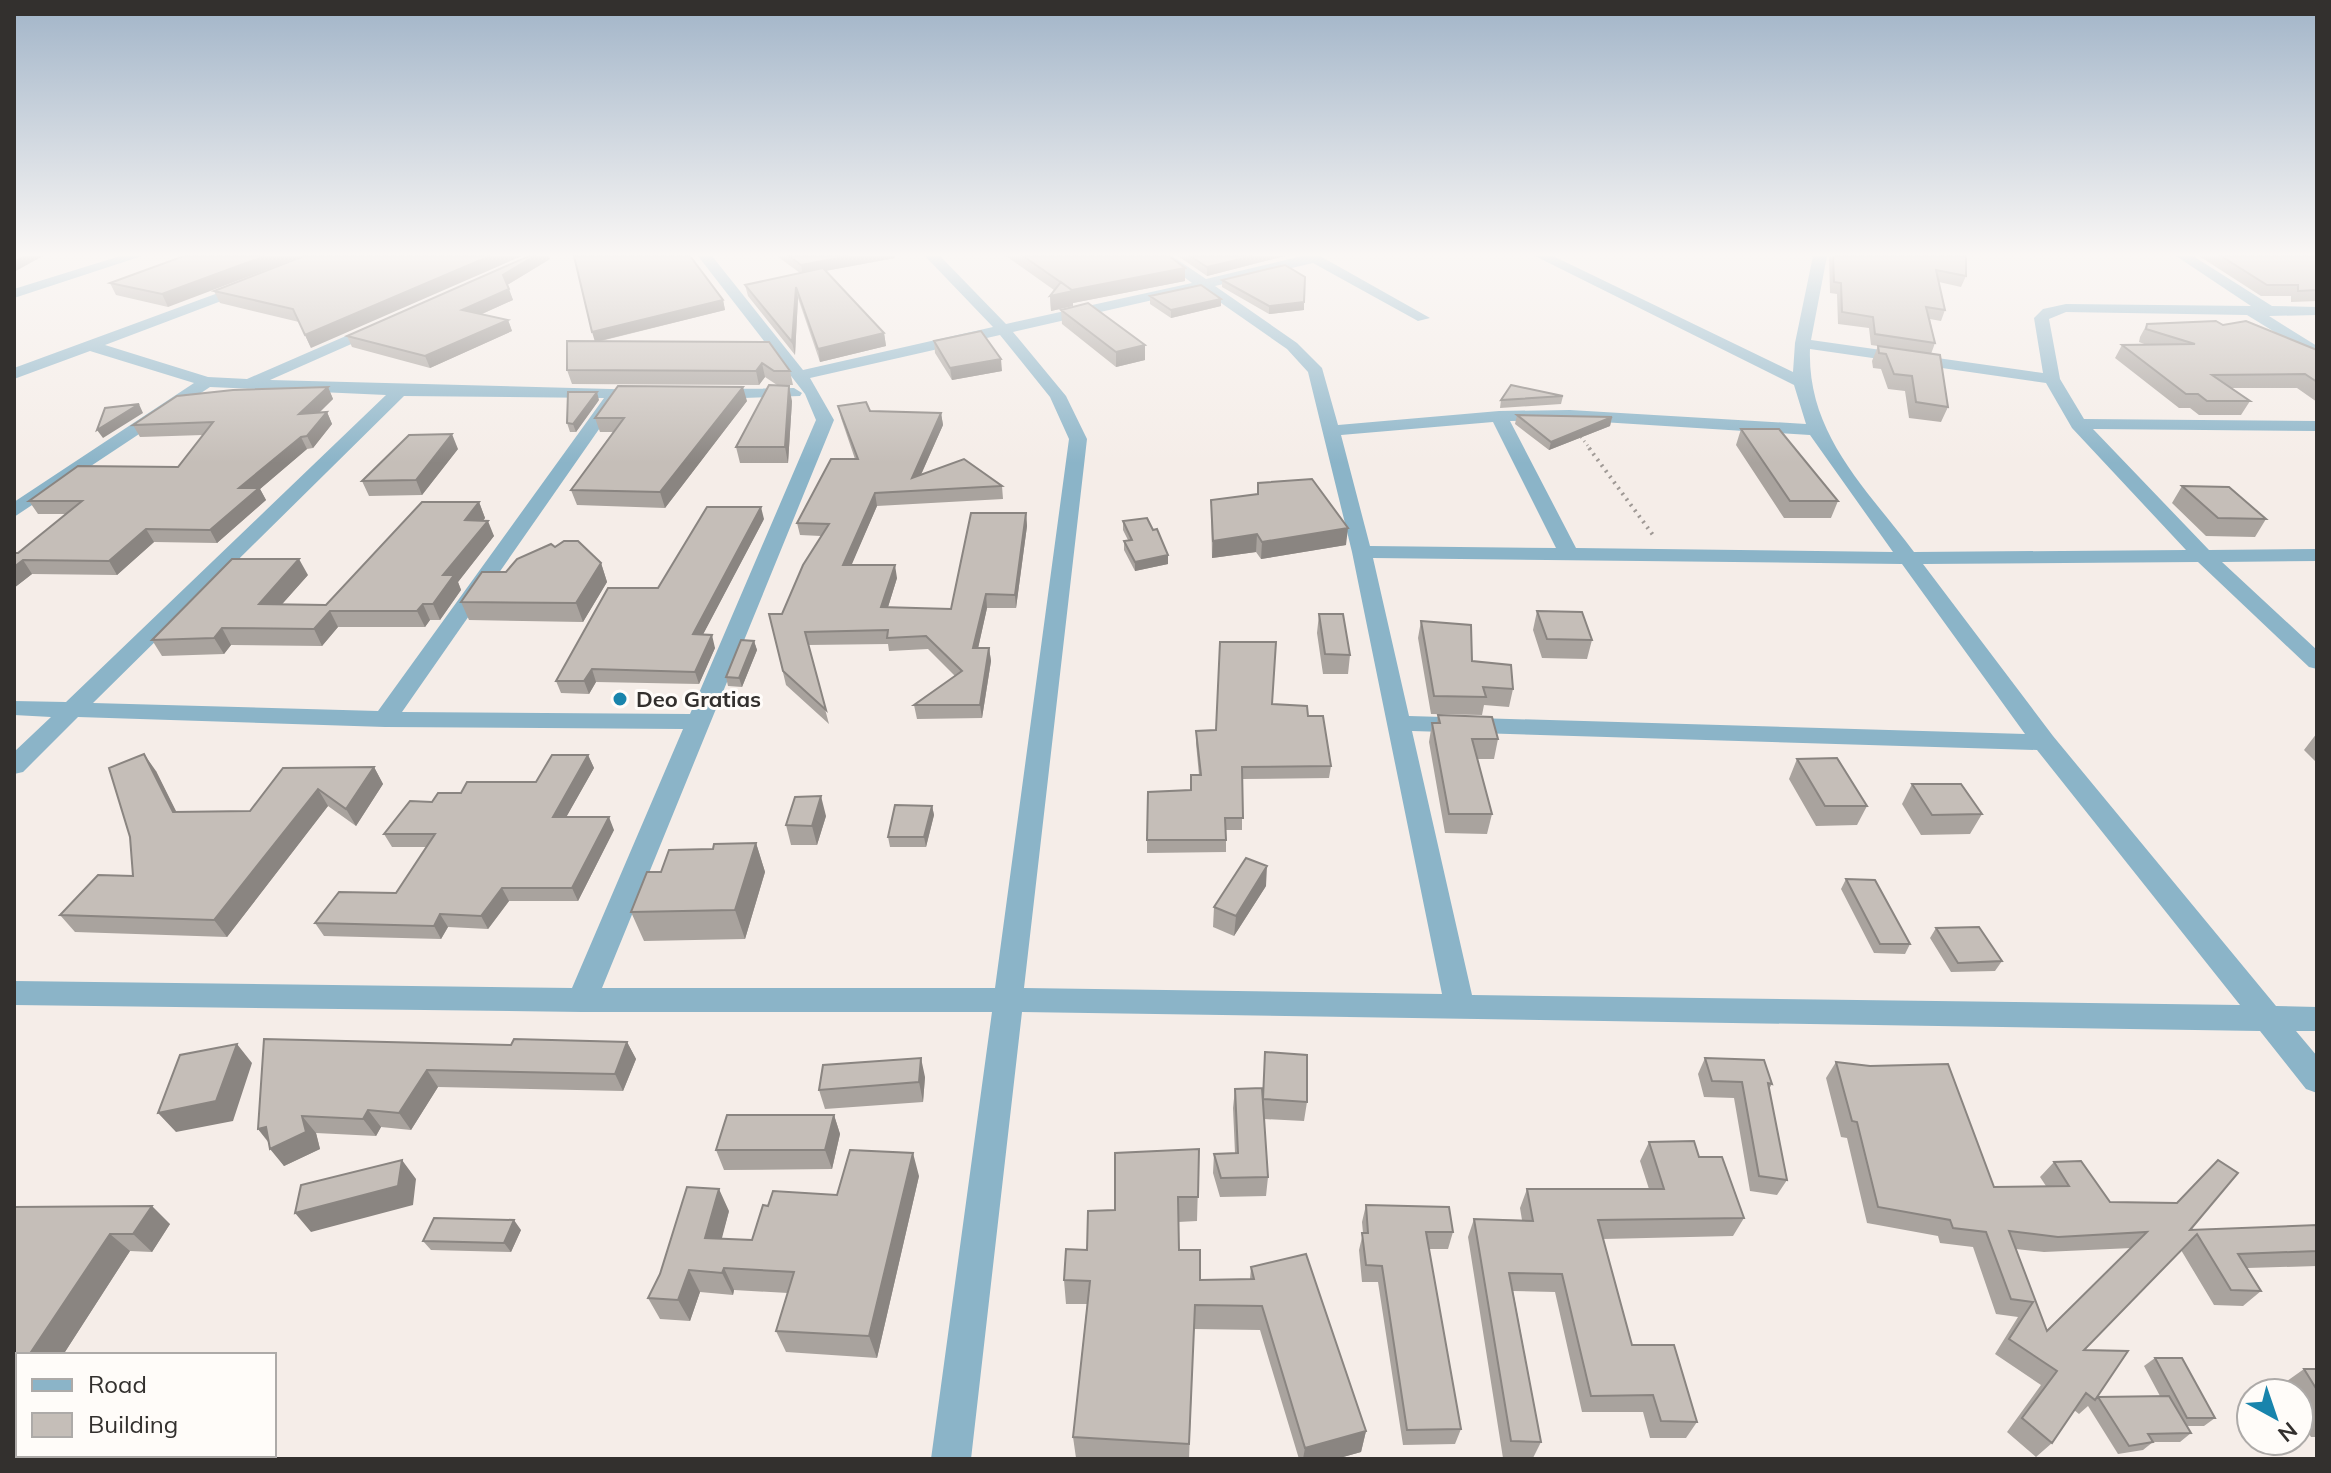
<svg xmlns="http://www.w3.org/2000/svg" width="2331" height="1473" font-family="Mulish,sans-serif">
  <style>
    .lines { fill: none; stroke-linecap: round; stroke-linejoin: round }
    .path-far1 { stroke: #9f9995; stroke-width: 3; stroke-dasharray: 1 4; stroke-linecap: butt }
    .path { stroke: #9f9995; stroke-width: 4; stroke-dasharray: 2 5; stroke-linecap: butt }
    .minor { fill: #8bb4c8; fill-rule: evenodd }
    .wall { fill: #a9a39e; fill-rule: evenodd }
    .shaded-wall { fill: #8a8581 }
    .building { fill: #c5beb8; stroke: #8a8581; stroke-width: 2; fill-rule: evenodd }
    .poi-dot { fill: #1884ac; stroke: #fffcf9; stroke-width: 3 }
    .labels { text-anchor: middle; stroke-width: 6; stroke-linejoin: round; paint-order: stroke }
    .poi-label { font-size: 22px; font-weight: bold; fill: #33302e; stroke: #fffcf9; text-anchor: start }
  </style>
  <rect width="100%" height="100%" fill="#f5ede8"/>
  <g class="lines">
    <path class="path-far1" d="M1578 433 1591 450"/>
    <path class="path" d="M1589 448 1653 535"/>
    <path class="minor" d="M120 256H142L14 298V289Z
      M698 256H712L803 370 993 327 925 256H940L1006 324 1192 283 1156 256H1172L1206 279 1302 256H1320L1430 318 1418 321 1313 263 1215 286 1297 343 1322 368 1338 425 1499 411 1570 410 1806 424 1794 385 1535 256H1553L1793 372 1795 343 1813 256H1827L1811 340 2043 373 2034 318 2043 309 2066 304 2251 306 2176 256H2193L2272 306 2317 307V315L2269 316 2317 346V358L2247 315 2066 312 2049 319 2060 379 2084 419 2317 421V431L2093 429 2209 550 2317 549V561L2222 562 2317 650V669L2309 667 2198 562 1923 564 2053 736 2276 1006 2317 1007V1031H2296L2317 1056V1093L2306 1089 2260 1031 1022 1012 971 1459H931L992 1012H582L14 1005V981L572 988 683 729 385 727 78 717 23 772 14 774V752L51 717 14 715V701L66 702 386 395 210 387 14 517V502L194 383 90 351 14 379V368L248 282 253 283V289L105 345 208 377 247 379 378 322 383 324V330L270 380 648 390V398L620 399 402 712 690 714 816 420 805 394ZM1201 289 1287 349 1308 372 1352 552 1442 994 1024 988 1087 439 1066 396 1013 332ZM1000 335 1050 397 1069 439 995 988H602L834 420 810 378ZM1810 349 2046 383 2072 428 2186 550 1914 552C1866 488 1807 434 1810 349ZM404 396 604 398 378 711 93 703ZM1570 420 1810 435 1893 552 1576 548 1510 421ZM1493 422 1556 548 1370 546 1341 435ZM1373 558 1902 564 2025 734 1409 716ZM1412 731 2037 750 2240 1005 1472 995Z
      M794 388 802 393 800 396 715 399 707 394 715 389Z"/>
  </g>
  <path class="wall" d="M184 256 168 307 116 295 110 283Z
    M304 256 311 348 299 322 220 303 214 291Z
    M777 256H894L895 258 825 271 884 333 886 346 820 362 798 298 795 355 748 296 745 285 800 273Z
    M1006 256H1169L1185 268V281L1073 303V306L1051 311 1050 296 1054 290Z
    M1178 256H1285L1207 276Z
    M1829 256H1966V276L1961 287 1939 282 1945 310 1941 321 1930 319 1935 343 1931 354 1948 407 1941 422 1909 418 1905 391 1888 389 1881 369 1873 368 1872 361 1878 346 1871 345 1869 328 1838 324 1837 294 1830 293Z
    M2199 256H2317V301L2291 302V296H2261Z
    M550 259 507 285 513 300 482 314 508 320 512 331 430 368 352 347 347 336Z
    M1222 280 1304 310 1269 314 1222 287Z
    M1150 296 1221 306 1171 318 1150 304Z
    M723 300 725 310 601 341 769 342 790 371 793 385H777L765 377 759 385 572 384 567 370 594 341Z
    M1061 310 1145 360 1116 367 1062 324Z
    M2147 324 2223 325 2317 350V402L2297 388H2231L2250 401 2241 415H2199L2190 408H2179L2115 358 2122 345H2147L2139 342 2140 337Z
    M934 341 1002 371 952 380 935 353Z
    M328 387 333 399 320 412H327L332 424 313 448 307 449 260 489 266 500 217 543 154 542 117 575 32 574 14 588V553H18L66 514H38L29 501 178 467 203 435 140 437 133 425Z
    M1563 396 1561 404 1500 408 1501 400Z
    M599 400 576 432H570L567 423Z
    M747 401 665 508 577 505 571 490 613 432H600L595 418Z
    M792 401 788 463H740L736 447Z
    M838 406 870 411 941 413 943 425 921 475 1002 486 1003 499 877 506 851 565 897 578 888 607 951 609 1026 513 1027 526 1016 608H987L978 648H989L991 661 982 718 917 719 914 705 955 676 928 649 889 651 888 644 808 645 829 724 786 685 769 614H782L821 536 800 535 797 523 855 459 841 418Z
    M1517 415 1612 417 1610 426 1549 450 1515 424Z
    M1741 429 1838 501 1831 518H1784L1736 445Z
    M458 449 422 495 369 496 362 481Z
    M1258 483 1346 545 1261 559 1256 552 1212 558 1211 500 1257 494Z
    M2182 486 2266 519 2255 537 2206 536 2172 503Z
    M479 502 485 518 483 521 494 536 458 582 461 590 440 620H430L425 627H338L322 646 231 645 224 654 162 656 152 640 308 575 282 604 326 605Z
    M764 519 703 634 715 648 699 684 596 682 589 694 561 693 556 681 658 588Z
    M1123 521 1153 530 1168 555V564L1135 571 1124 550V541L1128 540 1123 530Z
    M555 547 601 563 607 582 583 622 469 620 461 602 506 572Z
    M1537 611 1592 640 1587 659 1542 658 1533 630Z
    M1319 614 1350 655 1348 674H1323L1317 633Z
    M1421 621 1472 661 1513 689 1509 707 1484 705 1482 715 1431 714 1418 638Z
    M754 641 757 650 742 687 728 686 726 677Z
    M1272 704 1308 716 1331 766 1329 778 1242 779V830H1226V852L1147 853V840L1191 790V775H1199L1196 743V731L1216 730Z
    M1438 715 1498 739 1494 759H1477L1492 814 1487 834 1445 833 1429 742 1432 723H1437Z
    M2317 733V763L2304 750Z
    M588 755 594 768 566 817 614 830 578 901H509L488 929 448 927 441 939 324 936 315 923 396 893 426 847H392L384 834 432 802 461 793 536 782Z
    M1797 759 1867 806 1857 825 1816 826 1789 779Z
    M374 767 383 784 356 826 328 806 227 937 75 932 60 915 133 876 156 771 176 812 250 811Z
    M1912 784 1982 814 1970 834 1921 835 1902 804Z
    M932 806 934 815 926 847H890L888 837Z
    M826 816 817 845H791L786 825Z
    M756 843 765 872 745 939 644 941 631 912 661 872 713 849Z
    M1846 879 1910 944 1905 954 1874 953 1841 889Z
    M1266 886 1234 936 1213 927 1214 907Z
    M1936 928 2002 961 1995 971 1951 972 1930 938Z
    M264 1039 511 1045 627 1042 636 1059 623 1091 438 1087 411 1130 381 1127 376 1136 316 1133 320 1149 284 1166 268 1142 258 1129Z
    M1265 1052 1307 1102 1304 1121 1264 1119 1268 1177 1266 1196 1220 1197 1213 1173 1214 1154 1235 1153 1233 1108 1235 1089 1263 1098Z
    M1705 1058 1772 1084 1769 1089 1787 1180 1777 1195 1750 1191 1734 1098 1704 1097 1698 1074Z
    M1836 1062 1994 1187 2046 1186 2040 1177 2054 1162 2110 1202 2176 1203 2218 1160 2190 1230 2317 1225V1266L2247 1268 2261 1291 2243 1306 2214 1305 2181 1250 2084 1350 2096 1399 2098 1397 2160 1396 2144 1366 2155 1358 2215 1418 2204 1426H2186L2191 1433 2180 1442H2153L2143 1450 2118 1454 2088 1406 2079 1414 2074 1410 2052 1443 2036 1457 2007 1432 2041 1385 1995 1354 2018 1317 1996 1314 1973 1247 1940 1243 1938 1236 1867 1223 1847 1138 1841 1137 1826 1078ZM2132 1248 2047 1331 2016 1249 2044 1252Z
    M925 1077 923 1102 825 1109 819 1090Z
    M834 1115 840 1134 832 1169 724 1170 716 1150Z
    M1649 1142 1699 1157 1744 1218 1733 1236 1603 1239 1632 1345 1697 1422 1686 1438H1650L1643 1412H1582L1555 1292 1513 1291 1541 1442 1533 1458H1503L1468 1237 1474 1219 1522 1220 1520 1208 1527 1189H1649L1640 1161Z
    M1199 1149 1197 1221 1178 1222 1179 1250 1200 1280 1250 1279 1251 1267 1366 1431 1361 1452 1336 1459H1299L1260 1330 1194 1329 1189 1459 1076 1458 1073 1437 1087 1304H1066L1064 1280 1115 1210Z
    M919 1176 877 1358 786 1352 776 1331 788 1293 734 1290 733 1295 700 1292 690 1321 660 1319 648 1298 729 1211 721 1239 752 1240 768 1206 837 1195Z
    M1366 1205 1453 1232 1448 1249H1429L1461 1429 1455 1444 1403 1445 1378 1282H1362L1359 1250 1363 1233 1362 1222Z
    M14 1207 170 1224 152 1252 130 1251 63 1355H18V1378H14Z
    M521 1230 511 1252 431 1250 423 1241Z
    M2304 1369H2317V1437H2311L2299 1417V1393H2284L2280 1386Z"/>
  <path class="shaded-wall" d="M22 256H43L14 272V261Z
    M265 256H303L168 307 162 294Z
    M490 256H522L311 348 305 335Z
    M534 256H549L550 259 507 285 503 275Z
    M848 256H894L895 258 803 275 801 265Z
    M1253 256H1285L1207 276V267Z
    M1185 268V281L1073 303V306L1051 311 1050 296 1072 290Z
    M796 287 798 298 795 355 792 342Z
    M509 289 513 300 466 321 462 310Z
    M1221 299V306L1171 318V310Z
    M723 300 725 310 595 342 592 332Z
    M1304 302V310L1269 314V306Z
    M508 320 512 331 430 368 425 356Z
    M884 333 886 346 820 362 818 349Z
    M1145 345V360L1116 367V352Z
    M1001 359 1002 371 952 380 950 368Z
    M762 363 765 377 759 385 756 371Z
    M789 386 792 401 788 463 785 447Z
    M328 387 333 399 305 426 299 414Z
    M743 387 747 401 665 508 660 492Z
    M597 392 599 400 576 432 573 424Z
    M139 404 143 413 103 438 97 430Z
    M327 412 332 424 313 448 307 436Z
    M941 413 943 425 914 490 912 478Z
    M1612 417 1610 426 1549 450 1551 442Z
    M452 434 458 449 422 495 416 480Z
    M301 437 307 449 260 489 266 500 217 543 210 530 239 488Z
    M875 493 877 506 846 578 843 565Z
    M479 502 485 518 471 536 465 520Z
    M761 507 764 519 697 646 693 634Z
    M1026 513 1027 526 1016 608 1015 595Z
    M488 521 494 536 458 582 461 590 440 620 433 604 443 575Z
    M1348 528 1346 545 1261 559 1262 542Z
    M146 529 154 542 117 575 109 561Z
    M1257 534 1256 552 1212 558 1213 541Z
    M1168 555V564L1135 571V562Z
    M299 559 308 575 268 620 259 604Z
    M23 560 32 574 14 588V567Z
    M601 563 607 582 583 622 576 603Z
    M895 565 897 578 884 620 881 607Z
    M986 594 987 608 975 662 973 648Z
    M423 604 430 620 425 627 417 611Z
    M330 611 338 627 322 646 314 629Z
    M222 628 231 645 224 654 214 638Z
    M712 635 715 648 699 684 695 672Z
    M754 641 757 650 742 687 739 678Z
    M989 648 991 661 982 718 980 705Z
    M592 669 596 682 589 694 584 681Z
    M144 754 156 771 185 829 173 812Z
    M588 755 594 768 559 830 553 817Z
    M374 767 383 784 356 826 346 809Z
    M318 789 328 806 227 937 214 920Z
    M821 796 826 816 817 845 812 826Z
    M932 806 934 815 926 847 924 837Z
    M609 817 614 830 578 901 572 888Z
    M756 843 765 872 745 939 735 910Z
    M1267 866 1266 886 1234 936 1236 916Z
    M502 888 509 901 488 929 481 916Z
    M440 914 448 927 441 939 434 926Z
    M627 1042 636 1059 623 1091 615 1074Z
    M237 1044 252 1063 233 1121 176 1132 158 1113Z
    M921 1058 925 1077 923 1102 919 1082Z
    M427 1070 438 1087 411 1130 399 1113Z
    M368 1110 381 1127 376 1136 363 1119Z
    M834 1115 840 1134 832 1169 825 1150Z
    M302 1116 316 1133 320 1149 284 1166 270 1149Z
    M266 1127 272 1146 258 1129Z
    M913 1153 919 1176 877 1358 869 1336Z
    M402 1160 416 1179 413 1205 311 1232 295 1213Z
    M719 1189 729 1211 716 1261 705 1238Z
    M152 1206 170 1224 152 1252 133 1234Z
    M514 1220 521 1230 511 1252 504 1243Z
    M110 1234 130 1251 63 1355H29Z
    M724 1268 734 1290 733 1295 722 1273Z
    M689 1270 700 1292 690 1321 678 1300Z
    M1366 1431 1361 1452 1336 1459H1303L1305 1448Z"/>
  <path class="building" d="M184 256H265L162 294 110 283Z
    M304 256H490L305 335 293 309 214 291Z
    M529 256H534L503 275 509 289 462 310 508 320 425 356 347 336Z
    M574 256H690L723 300 592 332Z
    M789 256H848L801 265Z
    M1023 256H1169L1185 268 1072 290Z
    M1190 256H1253L1207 267Z
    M1833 256H1966V276L1936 270 1945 310 1926 307 1935 343 1875 334 1873 317 1842 312 1841 283 1834 282Z
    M2221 256H2317V290L2298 291V285H2267Z
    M1285 265 1305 277 1304 302 1269 306 1222 280Z
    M823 268 884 333 818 349 796 287 792 342 745 285Z
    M1061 282 1073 291 1050 296Z
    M1201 285 1221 299 1171 310 1150 296Z
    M1088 303 1145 345 1116 352 1061 310Z
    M2216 321 2223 325 2246 321 2317 350V382L2305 374 2212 375 2250 401H2207L2198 394H2186L2122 345 2195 344 2146 329 2147 324Z
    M981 331 1001 359 950 368 934 341Z
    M567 341 769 342 790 371H774L762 363 756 371 567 370Z
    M1878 346 1940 355 1948 407 1916 402 1912 376 1894 374 1886 354 1879 353Z
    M769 385 789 386 785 447H736Z
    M1511 385 1563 396 1501 400Z
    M618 386 743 387 660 492 571 490 624 418H595Z
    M328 387 299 414 327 412 307 436 301 437 239 488H259L210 530 146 529 109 561 23 560 14 567V553H18L82 501H29L78 466 178 467 213 422 133 425 177 396 233 390Z
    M568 392H597L573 424 567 423Z
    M866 402 870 411 941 413 912 478 964 459 1002 486 875 493 843 565H895L881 607 951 609 971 513H1026L1015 595 986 594 973 648H989L980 705H914L962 671 926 636 887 638 888 630 805 632 826 710 783 671 769 614H782L803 565 829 524 797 523 831 459H858L838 406Z
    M139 404 97 430 105 408Z
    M1517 415 1612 417 1551 442Z
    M1741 429H1779L1838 501H1790Z
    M452 434 416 480 362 481 409 435Z
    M1312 479 1348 528 1262 542 1257 534 1213 541 1211 500 1258 494V483Z
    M2182 486 2229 487 2266 519 2218 518Z
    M422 502H479L465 520 488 521 443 575H454L433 604H423L417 611H330L314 629 222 628 214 638 152 640 232 559H299L259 604 326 605Z
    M707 507H761L693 634 712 635 695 672 592 669 584 681H556L608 588H658Z
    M1147 518 1153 530 1157 529 1168 555 1135 562 1124 541 1132 540 1123 521Z
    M564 541H578L601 563 576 603 461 602 482 572H506L517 559 551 544 555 547Z
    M1537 611 1582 612 1592 640 1547 639Z
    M1319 614H1343L1350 655 1325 654Z
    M1421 621 1471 625 1472 661 1511 665 1513 689 1483 687 1486 697 1434 696Z
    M741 640 754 641 739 678 726 677Z
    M1220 642H1276L1272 704 1307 706 1308 716H1323L1331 766 1242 767 1243 818H1225L1226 840H1147L1148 792 1191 790V775H1201L1196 731 1216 730Z
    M1438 715 1492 717 1498 739H1472L1492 814H1449L1432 723H1440Z
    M144 754 173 812 250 811 283 768 374 767 346 809 318 789 214 920 60 915 98 875 133 876 130 837 109 768Z
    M552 755H588L553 817H609L572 888H502L481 916 440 914 434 926 315 923 339 892 396 893 435 834H384L410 801 432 802 438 793H461L467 782H536Z
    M1837 758 1867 806H1825L1797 759Z
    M1912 784H1961L1982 814 1932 815Z
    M821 796 812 826 786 825 795 797Z
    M895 805 932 806 924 837H888Z
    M756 843 735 910 631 912 647 872H661L669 850 713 849 714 844Z
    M1246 858 1267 866 1236 916 1214 907Z
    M1846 879 1875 880 1910 944H1880Z
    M1979 927 2002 961 1958 963 1936 928Z
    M264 1039 511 1045 514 1039 627 1042 615 1074 427 1070 399 1113 368 1110 363 1119 302 1116 306 1132 270 1149 266 1127 258 1129Z
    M237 1044 216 1101 158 1113 180 1055Z
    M1265 1052 1307 1055V1102L1263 1099Z
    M921 1058 919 1082 819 1090 823 1065Z
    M1705 1058 1764 1060 1772 1084 1768 1083 1787 1180 1759 1176 1742 1082 1712 1081Z
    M1836 1062 1870 1066 1948 1064 1994 1187 2069 1186 2054 1162 2081 1161 2110 1202 2177 1203 2218 1160 2238 1173 2190 1230 2317 1225V1251L2238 1254 2261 1291 2231 1290 2197 1234 2084 1350 2128 1351 2095 1400 2086 1393 2052 1443 2022 1418 2057 1371 2009 1339 2033 1302 2011 1299 1986 1232 1953 1228 1950 1220 1878 1207 1857 1122 1852 1121ZM2009 1231 2058 1237 2147 1232 2047 1331Z
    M1262 1088 1268 1177 1221 1178 1214 1154 1238 1153 1235 1089Z
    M727 1115H834L825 1150H716Z
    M1694 1141 1699 1157H1722L1744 1218 1598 1220 1632 1345H1674L1697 1422 1661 1421 1653 1395 1591 1396 1562 1274 1509 1273 1541 1442 1511 1441 1474 1219 1533 1221 1527 1189H1664L1649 1142Z
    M1199 1149 1198 1197H1178L1179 1250H1200V1280L1254 1279 1251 1267 1306 1254 1366 1431 1305 1448 1262 1306 1195 1305 1189 1444 1073 1437 1090 1281 1064 1280 1066 1249 1087 1250 1088 1211 1115 1210V1153Z
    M850 1150 913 1153 869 1336 776 1331 794 1272 724 1268 722 1273 689 1270 678 1300 648 1298 660 1274 687 1187 719 1189 705 1238 752 1240 763 1205 768 1206 773 1191 837 1195Z
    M402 1160 398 1186 295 1213 301 1185Z
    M1366 1205 1449 1207 1453 1232H1426L1461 1429 1407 1430 1382 1266 1366 1265 1362 1233H1368Z
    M152 1206 133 1234H110L29 1355H18V1361H14V1207Z
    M434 1218 514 1220 504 1243 423 1241Z
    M2155 1358H2182L2215 1418H2187Z
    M2304 1369H2317V1390Z
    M2169 1396 2191 1433 2148 1434 2153 1442 2129 1446 2098 1397Z"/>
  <linearGradient id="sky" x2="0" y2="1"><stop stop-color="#a1b4c8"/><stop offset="0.55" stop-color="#faf7f5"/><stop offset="1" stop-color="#faf7f5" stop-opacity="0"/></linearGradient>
  <rect width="2331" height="463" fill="url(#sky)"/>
  <circle class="poi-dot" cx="620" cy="699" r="8"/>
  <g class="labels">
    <g class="poi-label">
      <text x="636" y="707">Deo Gratias</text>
    </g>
  </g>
  <rect width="2331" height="1473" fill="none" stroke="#33302e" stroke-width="32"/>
  <rect x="16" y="1353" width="260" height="104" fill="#fffcf9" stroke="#adaaa8" stroke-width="2"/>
  <rect x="32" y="1379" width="40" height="12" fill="#8bb4c8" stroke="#adaaa8" stroke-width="2"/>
  <text x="88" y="1393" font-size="24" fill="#33302e">Road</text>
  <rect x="32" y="1413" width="40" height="24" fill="#c5beb8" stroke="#adaaa8" stroke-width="2"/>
  <text x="88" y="1433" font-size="24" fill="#33302e">Building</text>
  <g transform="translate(2275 1417) rotate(140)"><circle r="38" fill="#fffcf9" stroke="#adaaa8" stroke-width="2"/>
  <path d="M0-6L14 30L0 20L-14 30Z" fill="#1884ac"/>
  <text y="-12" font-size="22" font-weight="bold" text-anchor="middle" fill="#33302e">N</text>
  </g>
</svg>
